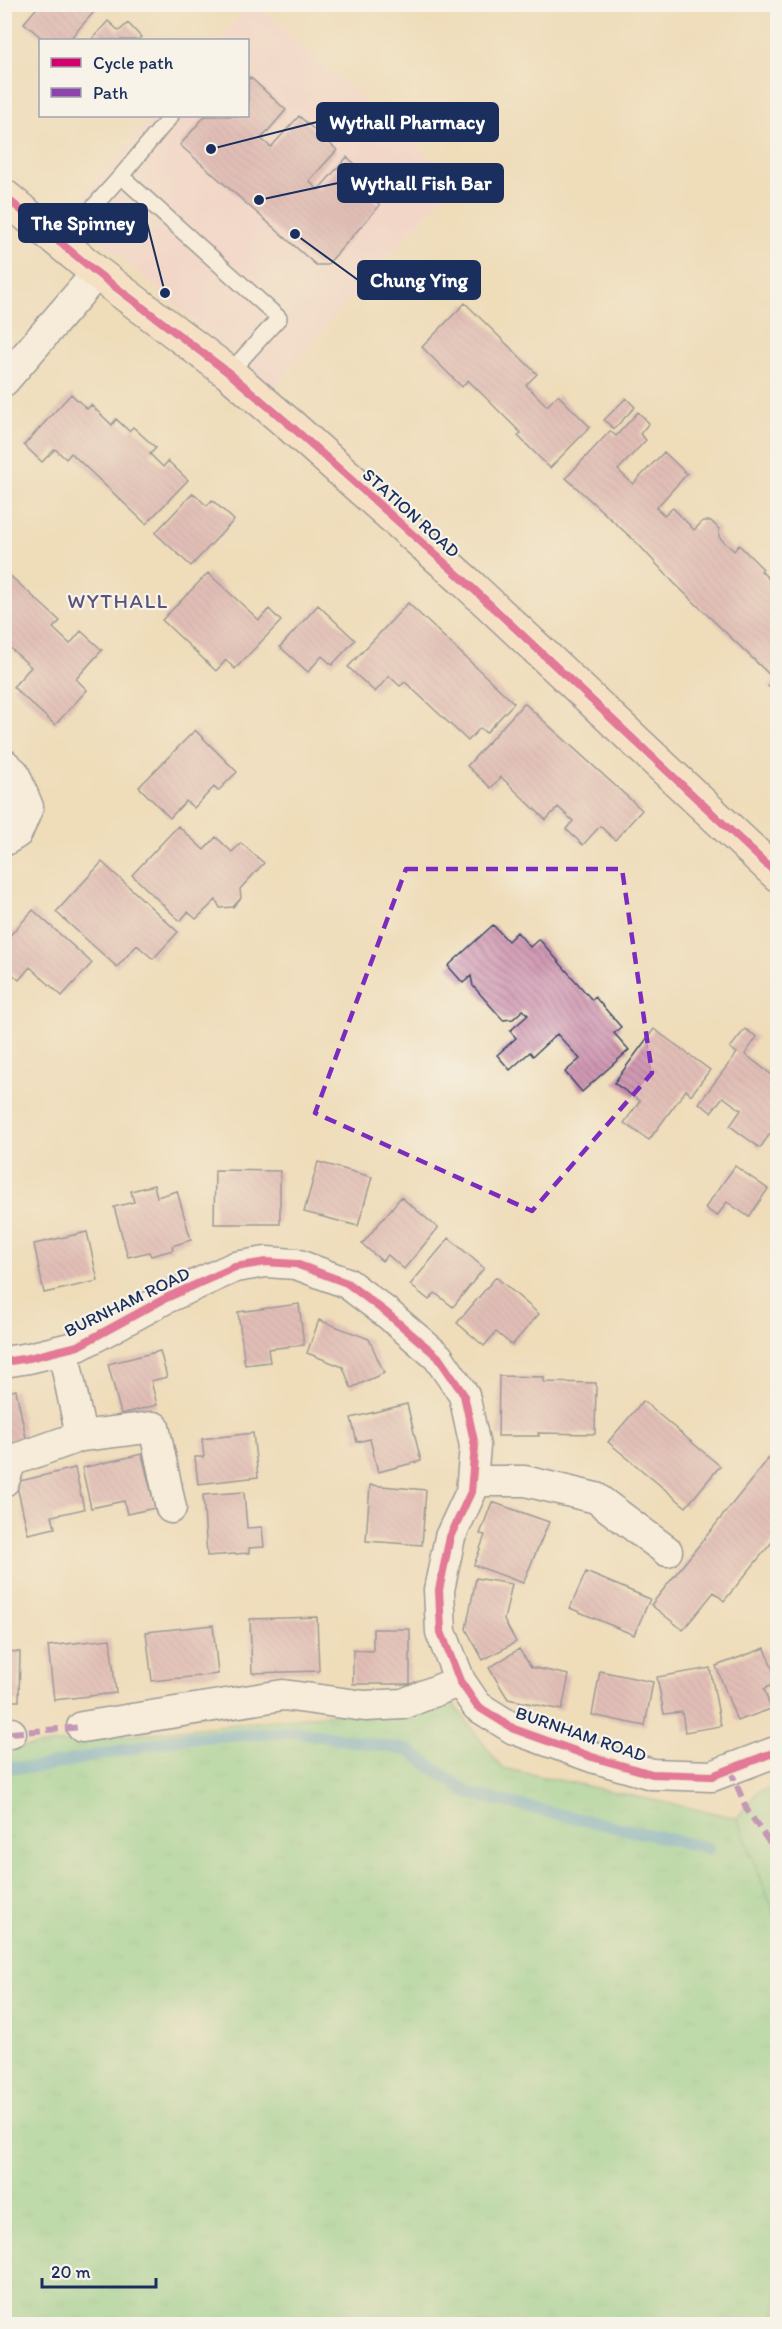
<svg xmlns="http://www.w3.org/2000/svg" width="782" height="2329" font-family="Itim,sans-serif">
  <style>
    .built { fill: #f6cfd9 }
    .grass { fill: url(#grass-tufts); stroke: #50827a; stroke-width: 1.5 }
    .park { fill: #84d697; stroke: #50827a; stroke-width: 1.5 }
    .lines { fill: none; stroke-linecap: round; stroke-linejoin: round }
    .stream { stroke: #55a7d0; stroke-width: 12 }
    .building { fill: url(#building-back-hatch) }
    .lane-casing { stroke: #3b496c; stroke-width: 18 }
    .street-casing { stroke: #3b496c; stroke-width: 33 }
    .secondary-casing { stroke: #3b496c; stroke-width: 36 }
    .lane { stroke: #fff; stroke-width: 15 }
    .street { stroke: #fff; stroke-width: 30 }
    .secondary { stroke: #fce5d0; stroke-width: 33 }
    .quiet { stroke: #8e44ad; stroke-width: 6; stroke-dasharray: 12 6; stroke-linecap: butt }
    .cycleway-casing { stroke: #f7f3e8; stroke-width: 11 }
    .cycleway { stroke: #d6006c; stroke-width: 8 }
    .marked { fill: none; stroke: #7b2cbf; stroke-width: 4.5; stroke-dasharray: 12 8; stroke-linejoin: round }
    .labels { text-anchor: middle; stroke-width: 4.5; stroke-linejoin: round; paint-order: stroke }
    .street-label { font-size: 18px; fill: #1b2f5e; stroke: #f7f3e8 }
    .quarter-label { font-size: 21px; letter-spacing: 1.5px; fill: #5a547b; stroke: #f7f3e8 }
    .leader { fill: none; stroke: #1b2f5e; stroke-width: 2 }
    .callout-dot { fill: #1b2f5e; stroke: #f7f3e8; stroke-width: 2 }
    .callout { fill: #1b2f5e; stroke: #1b2f5e; stroke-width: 2 }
    .callout-label { font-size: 20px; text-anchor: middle; font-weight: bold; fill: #fff }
  </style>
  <defs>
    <pattern id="grass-tufts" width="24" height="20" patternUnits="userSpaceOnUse" patternTransform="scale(1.5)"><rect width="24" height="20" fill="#84d697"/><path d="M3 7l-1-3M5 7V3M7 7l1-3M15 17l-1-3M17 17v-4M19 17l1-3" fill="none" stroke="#71b885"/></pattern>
    <pattern id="building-back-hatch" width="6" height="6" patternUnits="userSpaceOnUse" patternTransform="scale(1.5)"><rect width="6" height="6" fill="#d098b2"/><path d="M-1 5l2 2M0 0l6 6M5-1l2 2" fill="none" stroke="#a87c94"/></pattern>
  </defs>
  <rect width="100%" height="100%" fill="#f7f3e8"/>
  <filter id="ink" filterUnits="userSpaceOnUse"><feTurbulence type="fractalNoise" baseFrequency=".0167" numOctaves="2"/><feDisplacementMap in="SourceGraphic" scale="12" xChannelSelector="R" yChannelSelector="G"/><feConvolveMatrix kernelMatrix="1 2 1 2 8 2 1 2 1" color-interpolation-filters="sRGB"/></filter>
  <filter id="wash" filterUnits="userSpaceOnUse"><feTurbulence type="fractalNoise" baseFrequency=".008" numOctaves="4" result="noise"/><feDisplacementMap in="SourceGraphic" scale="24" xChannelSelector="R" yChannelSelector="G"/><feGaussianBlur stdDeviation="1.35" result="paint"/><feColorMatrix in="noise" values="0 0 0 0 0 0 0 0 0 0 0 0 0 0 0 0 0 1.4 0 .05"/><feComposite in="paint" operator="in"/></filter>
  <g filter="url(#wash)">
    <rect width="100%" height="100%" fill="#efddba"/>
    <path class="built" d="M250 5H257L457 181 336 315 272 391 68 211 152 116H248V40H218Z"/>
    <path class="grass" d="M451 1701 502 1768 737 1818 777 1920V2324H5L4 1749Z"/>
    <path class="park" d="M777 1784V1920L737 1818 757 1792Z"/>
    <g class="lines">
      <path class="stream" d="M4 1767 34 1768 183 1738 298 1732 408 1750 470 1794 708 1848"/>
    </g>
    <g id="blocks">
      <path class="building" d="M40 4H101L69 40H44L24 23Z
        M108 21 119 31 128 23 141 37 138 40H91Z
        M250 77 286 110 261 139 271 147 299 116 337 150 309 181 318 190 347 157 368 175 358 186 380 205 327 265H316L180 145 205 116H248V80Z
        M465 303 537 374 526 385 547 406 558 395 590 427 550 468 518 436 521 433 468 380 462 387 422 347Z
        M71 394 87 409 91 405 112 425 116 419 129 431 133 427 156 448 150 454 163 467 168 461 188 480 146 524 71 453 66 459 55 449 42 462 24 445Z
        M626 398 635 407 614 429 604 420Z
        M638 412 649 423 640 434 646 440 618 470 633 484 664 452 687 474 656 508 664 515 673 508 694 530 703 521H711L719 529V537L734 551 739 545 763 569 761 571 777 587V695L768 686 775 680 674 583 638 544 566 478 610 431 616 436Z
        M193 493 207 506 212 500 234 520 191 566 155 533Z
        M4 570 60 621 53 628 70 644 81 631 102 650 76 679 87 690 55 725 13 687 31 667 6 644 4 646Z
        M208 573 259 620 269 609 281 621 235 669 226 660 216 671 162 620Z
        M408 603 514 703 486 733 480 728 468 741 405 682 400 686 389 676 375 692 348 667Z
        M318 605 355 640 332 665 322 656 308 672 280 647Z
        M524 703 642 810 615 840 600 826 583 845 566 829 573 821 558 807 546 820 501 777 491 788 467 766Z
        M195 730 237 772 218 791 214 787 194 808 186 801 170 818 139 787Z
        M178 826 204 850 216 837 232 852 241 843 264 863 240 889 241 898 233 907 220 908 216 900 196 919 188 912 180 921 132 875Z
        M102 862 178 932 153 959 137 945 117 967 56 912Z
        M33 910 92 963 62 996 30 967 19 980 4 967V942Z
        M493 925 508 941 517 932 530 947 539 939 592 1000 595 997 621 1027 614 1033 629 1050 582 1092 565 1072 580 1059 557 1034 533 1056 530 1052 510 1070 497 1055 516 1038 510 1031 528 1015 523 1010 513 1019 503 1020 473 986 471 976 463 983 448 966Z
        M654 1029 710 1070 691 1095 686 1090 649 1140 624 1123 640 1101 614 1083Z
        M745 1029 757 1037 745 1054 777 1079V1124L760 1148 730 1126 741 1110 723 1097 711 1112 699 1103 737 1053 730 1048Z
        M318 1162 372 1177 358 1226 304 1212Z
        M735 1166 768 1189 749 1217 727 1202 717 1216 705 1208Z
        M215 1170 280 1171V1224H214Z
        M154 1185 157 1197 177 1191 191 1240 172 1246 173 1250 151 1256 149 1252 128 1257 114 1207 134 1202 131 1191Z
        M401 1197 438 1228 404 1269 388 1255 382 1261 362 1244Z
        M87 1232 98 1281 44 1293 34 1244Z
        M449 1238 484 1268 453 1307 435 1293 429 1300 410 1285Z
        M496 1277 539 1314 512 1345 496 1332 484 1346 457 1323Z
        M299 1304 304 1345 268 1349 270 1362 245 1365 238 1312Z
        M319 1320 369 1339 384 1373 351 1388 343 1367 307 1353Z
        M160 1351 167 1377 151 1381 157 1405 121 1414 108 1364Z
        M499 1376 544 1377V1382L596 1383 595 1434 538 1433 539 1436H498Z
        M16 1390 27 1442 4 1446V1393Z
        M643 1401 720 1466 686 1507 608 1442Z
        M407 1404 421 1461 378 1472 370 1439 357 1442 351 1418Z
        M253 1433 258 1477 198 1484 195 1457H204L202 1439Z
        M142 1454 155 1508 127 1514 124 1501 91 1508 82 1468Z
        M769 1458 777 1465V1536L724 1601 714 1592 683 1630 651 1605Z
        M75 1468 84 1509 52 1516 55 1528 28 1534 16 1482Z
        M370 1485 426 1490 422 1545 366 1541Z
        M244 1492 247 1528 262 1527 264 1547 249 1548V1553L207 1556 203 1495Z
        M492 1502 549 1522 523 1583 474 1565 485 1535 480 1534Z
        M586 1572 650 1599 634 1635 570 1608Z
        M476 1578 512 1584 504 1620 516 1642 483 1660 466 1629Z
        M317 1617 319 1671 252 1673 250 1619Z
        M213 1625 218 1674 152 1681 146 1632Z
        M373 1629H410V1684H353V1650L373 1651Z
        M110 1639 116 1693 54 1700 48 1646Z
        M765 1648 777 1682 764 1689 771 1709 737 1721 716 1666Z
        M519 1649 531 1667 569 1675 562 1710 508 1699 489 1668Z
        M4 1651 20 1652 19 1701H4Z
        M710 1668 721 1726 685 1732 682 1712 664 1714 657 1677Z
        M600 1671 653 1682 645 1726 592 1715Z"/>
    </g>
  </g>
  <g filter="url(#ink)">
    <use href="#blocks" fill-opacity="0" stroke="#3b496c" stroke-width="1.5"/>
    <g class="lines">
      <defs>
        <path id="lane" d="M121 176 279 318 229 373
          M61 243 121 176 171 116"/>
        <path id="street" d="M4 381 97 273
          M4 764 14 773 28 807 17 833 4 841
          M4 1362 29 1358 78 1346 166 1298 235 1267 266 1262 296 1264 347 1283 388 1314 438 1357 464 1395 475 1446 471 1492 450 1537 439 1590 441 1632 460 1681 477 1706 514 1729 592 1757 652 1774 712 1776 778 1751
          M81 1436 154 1427 171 1508
          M4 1481 11 1461 81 1436 63 1350
          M472 1481H525L596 1498 667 1551
          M82 1727 283 1695 365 1706 403 1704 460 1681
          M4 1733H11"/>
        <path id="secondary" d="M4 196 97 273 229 373 291 426 466 582 778 875"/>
      </defs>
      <use href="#lane" class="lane-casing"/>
      <use href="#street" class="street-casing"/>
      <use href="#secondary" class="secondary-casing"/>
      <use href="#lane" class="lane"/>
      <use href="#street" class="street"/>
      <use href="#secondary" class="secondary"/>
      <path class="quiet" d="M11 1733 82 1727
        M730 1769 747 1810 778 1855"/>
      <defs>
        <path id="cycleway" d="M4 196 97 273 229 373 291 426 466 582 778 875
          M4 1362 29 1358 78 1346 166 1298 235 1267 266 1262 296 1264 347 1283 388 1314 438 1357 464 1395 475 1446 471 1492 450 1537 439 1590 441 1632 460 1681 477 1706 514 1729 592 1757 652 1774 712 1776 778 1751"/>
      </defs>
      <use href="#cycleway" class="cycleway-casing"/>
      <use href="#cycleway" class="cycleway"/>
    </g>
  </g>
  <path d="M0 0H782V2329H0ZM406 869H622L652 1073 532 1211 315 1113Z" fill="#efddba" fill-opacity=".55" fill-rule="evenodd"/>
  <path class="marked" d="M406 869H622L652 1073 532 1211 315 1113Z"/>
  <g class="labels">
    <g class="street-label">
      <text transform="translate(411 513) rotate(42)" y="6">STATION ROAD</text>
      <text transform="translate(127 1302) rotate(-26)" y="6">BURNHAM ROAD</text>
      <text transform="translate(581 1734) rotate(19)" y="6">BURNHAM ROAD</text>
    </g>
    <g class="quarter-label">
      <text x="118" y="608">WYTHALL</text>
    </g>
  </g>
  <path class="leader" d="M211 149L317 122M259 200L338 183M165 293L147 223M295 234L358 280"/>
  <g class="callout-dot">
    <circle cx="211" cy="149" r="6"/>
    <circle cx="259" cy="200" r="6"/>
    <circle cx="165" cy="293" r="6"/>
    <circle cx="295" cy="234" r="6"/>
  </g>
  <g class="callout">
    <rect x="317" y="103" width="181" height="38" rx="6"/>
    <rect x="338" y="164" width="165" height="38" rx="6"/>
    <rect x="19" y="204" width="128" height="38" rx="6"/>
    <rect x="358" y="261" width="122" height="38" rx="6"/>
  </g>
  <g class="callout-label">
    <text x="407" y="129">Wythall Pharmacy</text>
    <text x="421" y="190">Wythall Fish Bar</text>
    <text x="83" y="230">The Spinney</text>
    <text x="419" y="287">Chung Ying</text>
  </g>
  <rect width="782" height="2329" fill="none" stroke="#f7f3e8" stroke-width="24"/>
  <rect x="39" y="39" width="210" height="78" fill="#f7f3e8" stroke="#9fa5b1" stroke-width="1.5"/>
  <rect x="51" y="58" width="30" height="9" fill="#d6006c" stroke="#9fa5b1" stroke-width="1.5"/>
  <text x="93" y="69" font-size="18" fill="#1b2f5e">Cycle path</text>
  <rect x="51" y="88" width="30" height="9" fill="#8e44ad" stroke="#9fa5b1" stroke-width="1.5"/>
  <text x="93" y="99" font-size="18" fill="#1b2f5e">Path</text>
  <path d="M42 2278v9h114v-9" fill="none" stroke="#1b2f5e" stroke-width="3"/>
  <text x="51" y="2278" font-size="18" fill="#1b2f5e" stroke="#f7f3e8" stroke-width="4.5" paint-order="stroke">20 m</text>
</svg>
